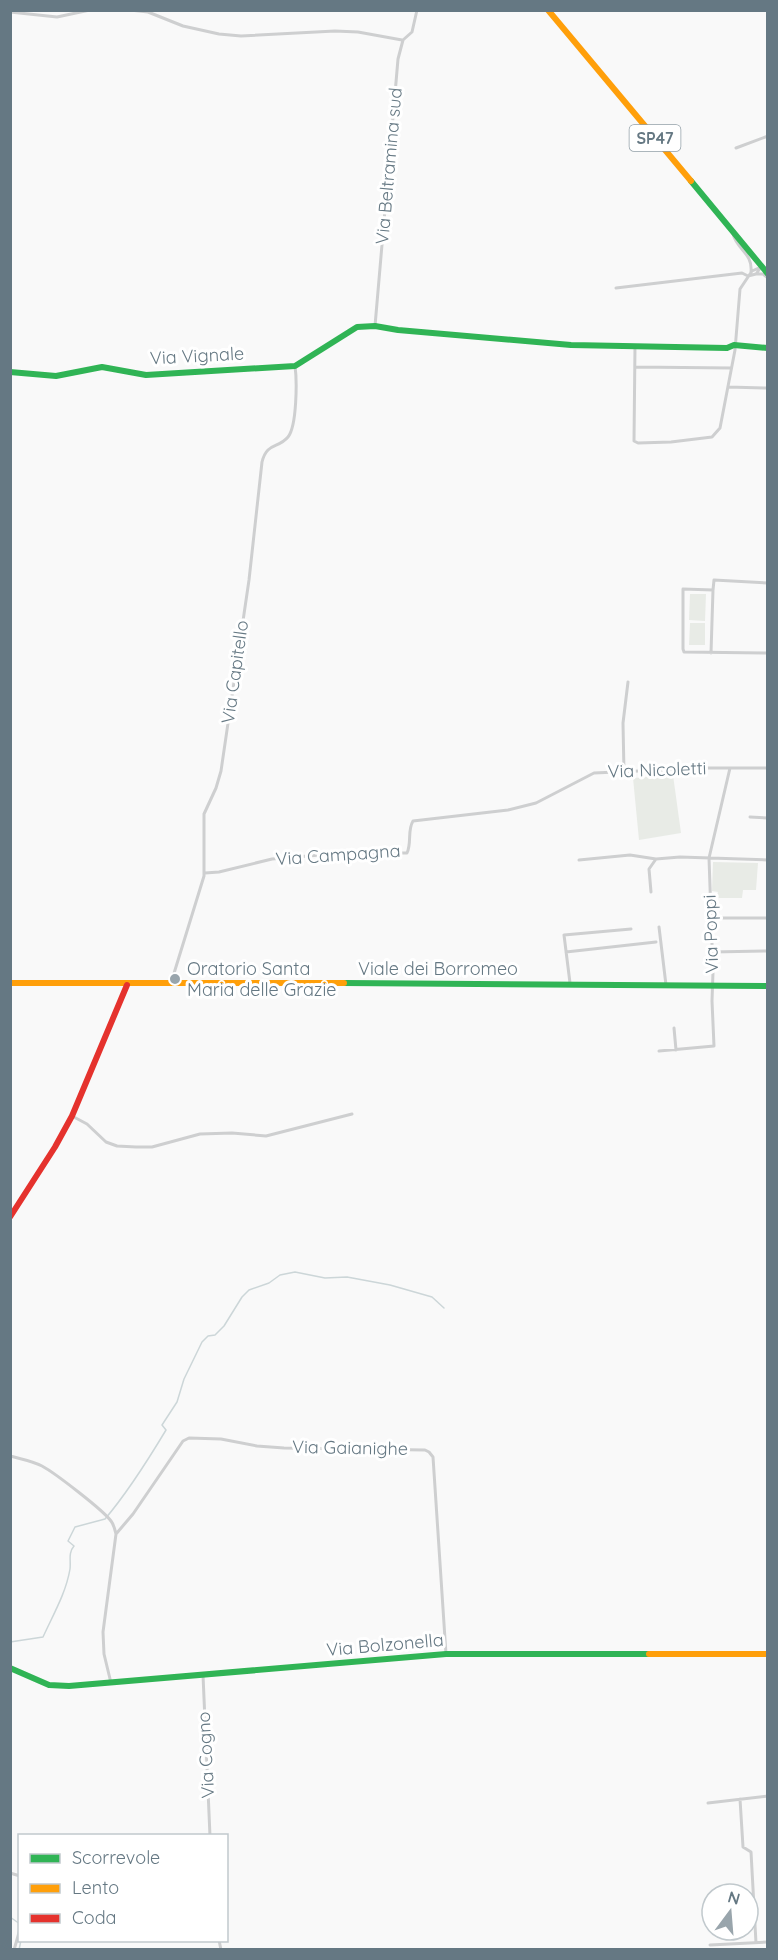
<svg xmlns="http://www.w3.org/2000/svg" width="778" height="1960" font-family="Quicksand,sans-serif">
  <style>
    .green { fill: #e8ebe6 }
    .lines { fill: none; stroke-linecap: round; stroke-linejoin: round }
    .stream { stroke: #ccd6d8; stroke-width: 1.5 }
    .street { stroke: #cecfd0; stroke-width: 3 }
    .fast { stroke: #30b455; stroke-width: 6 }
    .slow { stroke: #ff9f0a; stroke-width: 6 }
    .jam { stroke: #e5322d; stroke-width: 6 }
    .poi-dot { fill: #99a5ac; stroke: #fff; stroke-width: 2 }
    .labels { text-anchor: middle; stroke-width: 6; stroke-linejoin: round; paint-order: stroke }
    .shield { fill: #fff; stroke: #93a0a8; stroke-width: 1.5 }
    .shield-label { font-size: 16px; font-weight: bold; fill: #657883 }
    .street-label { font-size: 18px; fill: #657883; stroke: #fff }
    .poi-label { font-size: 18px; fill: #657883; stroke: #fff; text-anchor: start }
  </style>
  <rect width="100%" height="100%" fill="#f9f9f9"/>
  <path class="green" d="M690 594H706L705 621 689 620Z
    M690 623H705V645H689Z
    M673 775 681 833 639 840 633 778Z
    M713 862 758 863 756 890H743L742 898H716L718 892 712 891Z"/>
  <g class="lines">
    <path class="stream" d="M10 1642 43 1637C53 1615 66 1593 70 1569 71 1560 68 1553 74 1546L68 1541 75 1527 105 1519C128 1492 148 1460 166 1430L162 1425 177 1402 184 1379 202 1342 208 1336 215 1335 224 1326 242 1297 249 1290 269 1283 280 1275 295 1272 325 1278 347 1277 390 1285 432 1297 444 1308
      M10 1917 20 1924
      M19 1950 21 1940"/>
    <path class="street" d="M130 10 148 12 183 26 219 34 241 36 335 31 358 32 402 40
      M10 12 57 17 90 10
      M736 148 768 136
      M733 234C737 250 753 253 751 272
      M756 274H763L768 278
      M616 288 742 273 748 276 756 274 761 267
      M375 326 398 59 403 40 412 32 417 10
      M635 346 634 441 638 443 671 442 712 437 720 428 735 350 740 289 752 271 761 267
      M635 367 731 368
      M728 387 766 388
      M713 590 714 580 768 583
      M711 653 713 590 683 589V649L684 652 768 653
      M624 772 623 723 628 682
      M750 817 768 818
      M579 860 630 855 656 859
      M205 873 219 872 272 859 344 853H407C412 842 407 831 413 821L508 810 536 803 594 773 705 768H768
      M651 892 649 869 656 859 680 857 768 860
      M711 918H768
      M659 927 666 985
      M566 952 656 942
      M712 952 768 951
      M171 983 204 876V814L216 788 221 771 249 580 262 462C267 442 278 449 288 437 297 426 297 380 295 366
      M570 983 564 935 631 929
      M674 1028 676 1050
      M659 1051 714 1046 712 1001 713 972 709 858 730 768
      M72 1116 87 1124 106 1142 117 1146 136 1147H152L200 1134 232 1133 266 1136 352 1114
      M10 1456C21 1459 32 1461 42 1466 55 1473 103 1510 111 1521 114 1525 115 1530 116 1534L103 1632 104 1654 111 1683
      M116 1534 133 1514 183 1441 189 1438 221 1439 257 1446 284 1448 425 1450 429 1452 433 1457 446 1654
      M203 1675 210 1836
      M740 1799 743 1847 751 1852 756 1943
      M708 1803 768 1796
      M10 1873 20 1876
      M219 1940 221 1950
      M710 1945 768 1942
      M14 1950 20 1929"/>
    <path class="fast" d="M691 181 768 274
      M10 372 56 376 102 367 146 375 295 366 357 327 375 326 398 330 571 345 727 348 734 345 768 348
      M344 983 768 986
      M10 1668 49 1685 69 1686 446 1654H649"/>
    <path class="slow" d="M548 10 691 181
      M10 983H344
      M649 1654H768"/>
    <path class="jam" d="M10 1217 55 1147 72 1116 127 985"/>
  </g>
  <circle class="poi-dot" cx="175" cy="979" r="6"/>
  <g class="labels">
    <rect class="shield" x="629.5" y="125" width="51" height="26" rx="4.5"/>
    <g class="shield-label">
      <text x="655" y="144">SP47</text>
    </g>
    <g class="street-label">
      <text transform="translate(389 166) rotate(-85)" y="6">Via Beltramina sud</text>
      <text transform="translate(197 356) rotate(-3)" y="6">Via Vignale</text>
      <text transform="translate(235 672) rotate(-82)" y="6">Via Capitello</text>
      <text transform="translate(657 770) rotate(-2)" y="6">Via Nicoletti</text>
      <text transform="translate(338 855) rotate(-4)" y="6">Via Campagna</text>
      <text transform="translate(711 934) rotate(-92)" y="6">Via Poppi</text>
      <text x="438" y="975">Viale dei Borromeo</text>
      <text transform="translate(350 1448) rotate(1)" y="6">Via Gaianighe</text>
      <text transform="translate(385 1645) rotate(-5)" y="6">Via Bolzonella</text>
      <text transform="translate(206 1755) rotate(-93)" y="6">Via Cogno</text>
    </g>
    <g class="poi-label">
      <text x="187" y="975">Oratorio Santa<tspan x="187" dy="21">Maria delle Grazie</tspan></text>
    </g>
  </g>
  <rect width="778" height="1960" fill="none" stroke="#657883" stroke-width="24"/>
  <rect x="18" y="1834" width="210" height="108" fill="#ffffff" stroke="#c1c9cd" stroke-width="1.5"/>
  <rect x="30" y="1854" width="30" height="9" fill="#30b455" stroke="#c1c9cd" stroke-width="1.5"/>
  <text x="72" y="1864" font-size="18" fill="#657883">Scorrevole</text>
  <rect x="30" y="1884" width="30" height="9" fill="#ff9f0a" stroke="#c1c9cd" stroke-width="1.5"/>
  <text x="72" y="1894" font-size="18" fill="#657883">Lento</text>
  <rect x="30" y="1914" width="30" height="9" fill="#e5322d" stroke="#c1c9cd" stroke-width="1.5"/>
  <text x="72" y="1924" font-size="18" fill="#657883">Coda</text>
  <g transform="translate(730 1912) rotate(16)"><circle r="28" fill="#ffffff" stroke="#c1c9cd" stroke-width="1.5"/>
  <path d="M0-4.5L10 22L0 15L-10 22Z" fill="#99a5ac"/>
  <text y="-9" font-size="16" font-weight="bold" text-anchor="middle" fill="#657883">N</text>
  </g>
</svg>
